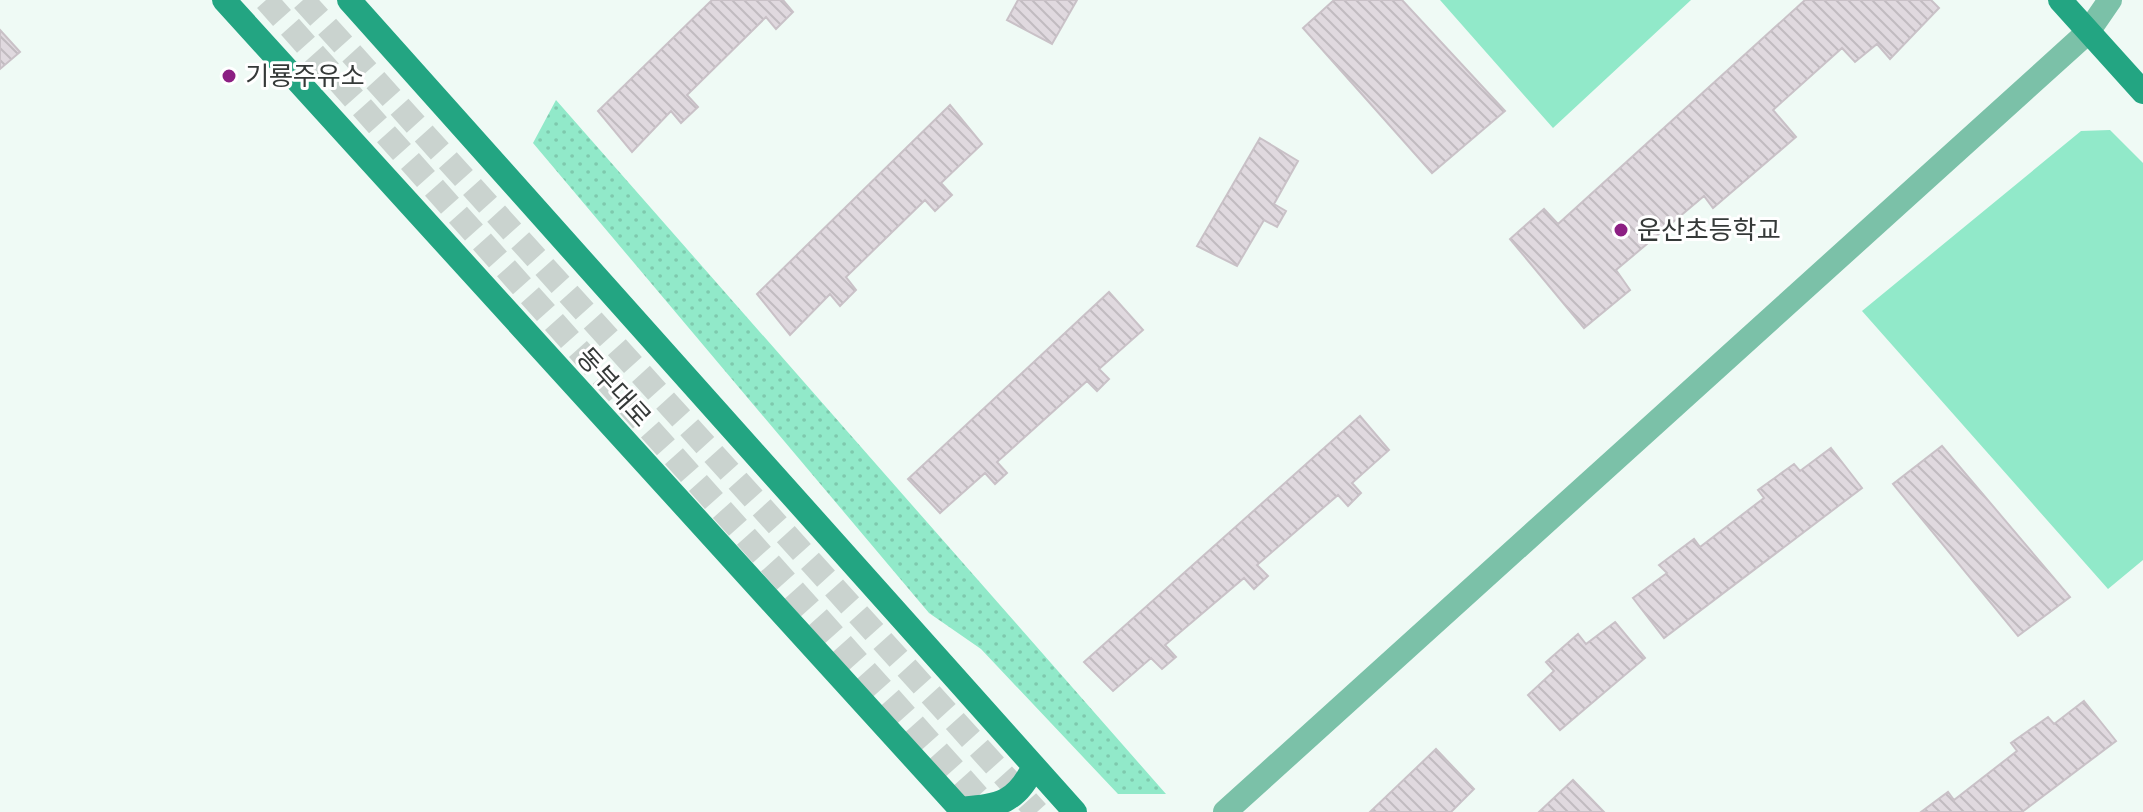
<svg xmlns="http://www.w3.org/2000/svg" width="2143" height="812" font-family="'IBM Plex Sans','Noto Sans KR',sans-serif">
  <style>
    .grass { fill: url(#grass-dots) }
    .park { fill: #91e9c9 }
    .building { fill: url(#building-back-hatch); stroke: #c9c1c7; stroke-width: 2 }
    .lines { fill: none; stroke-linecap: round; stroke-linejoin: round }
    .secondary-tunnel { stroke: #cad3cf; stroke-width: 24; stroke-dasharray: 24 12; stroke-linecap: butt }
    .street { stroke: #7bc1a8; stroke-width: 24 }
    .secondary { stroke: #23a582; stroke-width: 24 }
    .poi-dot { fill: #8c1f83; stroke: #fff; stroke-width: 3 }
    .labels { text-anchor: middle; stroke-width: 6; stroke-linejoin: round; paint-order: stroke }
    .poi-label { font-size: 26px; fill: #353938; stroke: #fff; text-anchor: start }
    .street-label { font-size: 26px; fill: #353938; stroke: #fff }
  </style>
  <defs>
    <pattern id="grass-dots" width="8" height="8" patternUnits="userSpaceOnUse" patternTransform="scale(2)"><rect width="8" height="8" fill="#91e9c9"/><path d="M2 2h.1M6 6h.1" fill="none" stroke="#7ec9ad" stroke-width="1.8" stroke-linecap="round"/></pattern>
    <pattern id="building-back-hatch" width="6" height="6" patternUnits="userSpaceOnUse" patternTransform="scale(2)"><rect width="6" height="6" fill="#e0d9df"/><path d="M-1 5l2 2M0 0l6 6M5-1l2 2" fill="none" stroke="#c1bbc0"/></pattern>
  </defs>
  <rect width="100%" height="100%" fill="#effaf5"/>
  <path class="grass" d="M556 100 1166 794H1118L981 649 929 613 533 143Z"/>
  <path class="park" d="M1440 0H1691L1553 128Z
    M2110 130 2143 163V560L2108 589 1862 311 2081 131Z"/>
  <path class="building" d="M712 0H783L793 12 776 29 766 17 687 95 698 107 681 123 671 111 632 152 598 111Z
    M1018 0H1077L1052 44 1007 20Z
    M1334 0H1402L1505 111 1432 173 1303 28Z
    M1805 0H1931L1939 8 1890 59 1877 44 1855 62 1842 48 1773 110 1796 137 1713 208 1704 196 1616 270 1630 290 1584 328 1510 239 1544 209 1558 224Z
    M0 30 20 52 0 69Z
    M950 105 982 144 941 183 952 195 935 211 925 200 846 277 856 290 840 306 830 294 790 335 757 294Z
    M1260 138 1298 161 1274 204 1286 211 1277 227 1264 220 1237 266 1197 246Z
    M1109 292 1143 330 1099 369 1109 379 1097 391 1087 381 997 462 1007 473 995 484 985 473 940 513 908 479Z
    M1360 416 1389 450 1352 483 1361 493 1348 506 1338 495 1257 565 1268 576 1254 589 1244 578 1165 645 1176 657 1162 669 1151 658 1113 691 1084 662Z
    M1942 446 2070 597 2018 636 1893 484Z
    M1831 448 1862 488 1664 638 1633 598 1667 573 1659 565 1694 539 1700 547 1764 498 1758 490 1794 464 1800 471Z
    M1615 622 1645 658 1560 730 1528 695 1554 671 1546 662 1578 634 1586 644Z
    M2084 701 2116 741 2022 812H1921L1948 792 1954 800 2017 751 2011 743 2048 717 2054 724Z
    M1436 749 1474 789 1451 812H1370Z
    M1573 780 1604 812H1539Z"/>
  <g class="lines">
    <path class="secondary-tunnel" d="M266 0 992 812
      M303 0 1037 812"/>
    <path class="street" d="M1225 812 2088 32 2110 0"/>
    <path class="secondary" d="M224 0 963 812
      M349 0 1075 812
      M2060 0 2143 92
      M960 809C999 805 1016 804 1034 766"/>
  </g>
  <g class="poi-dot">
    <circle cx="229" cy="76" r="8"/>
    <circle cx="1621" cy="230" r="8"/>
  </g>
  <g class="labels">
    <g class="poi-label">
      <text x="245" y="85">기룡주유소</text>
      <text x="1637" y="239">운산초등학교</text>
    </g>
    <g class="street-label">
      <text transform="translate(614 387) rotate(48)" y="9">동부대로</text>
    </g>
  </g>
</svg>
